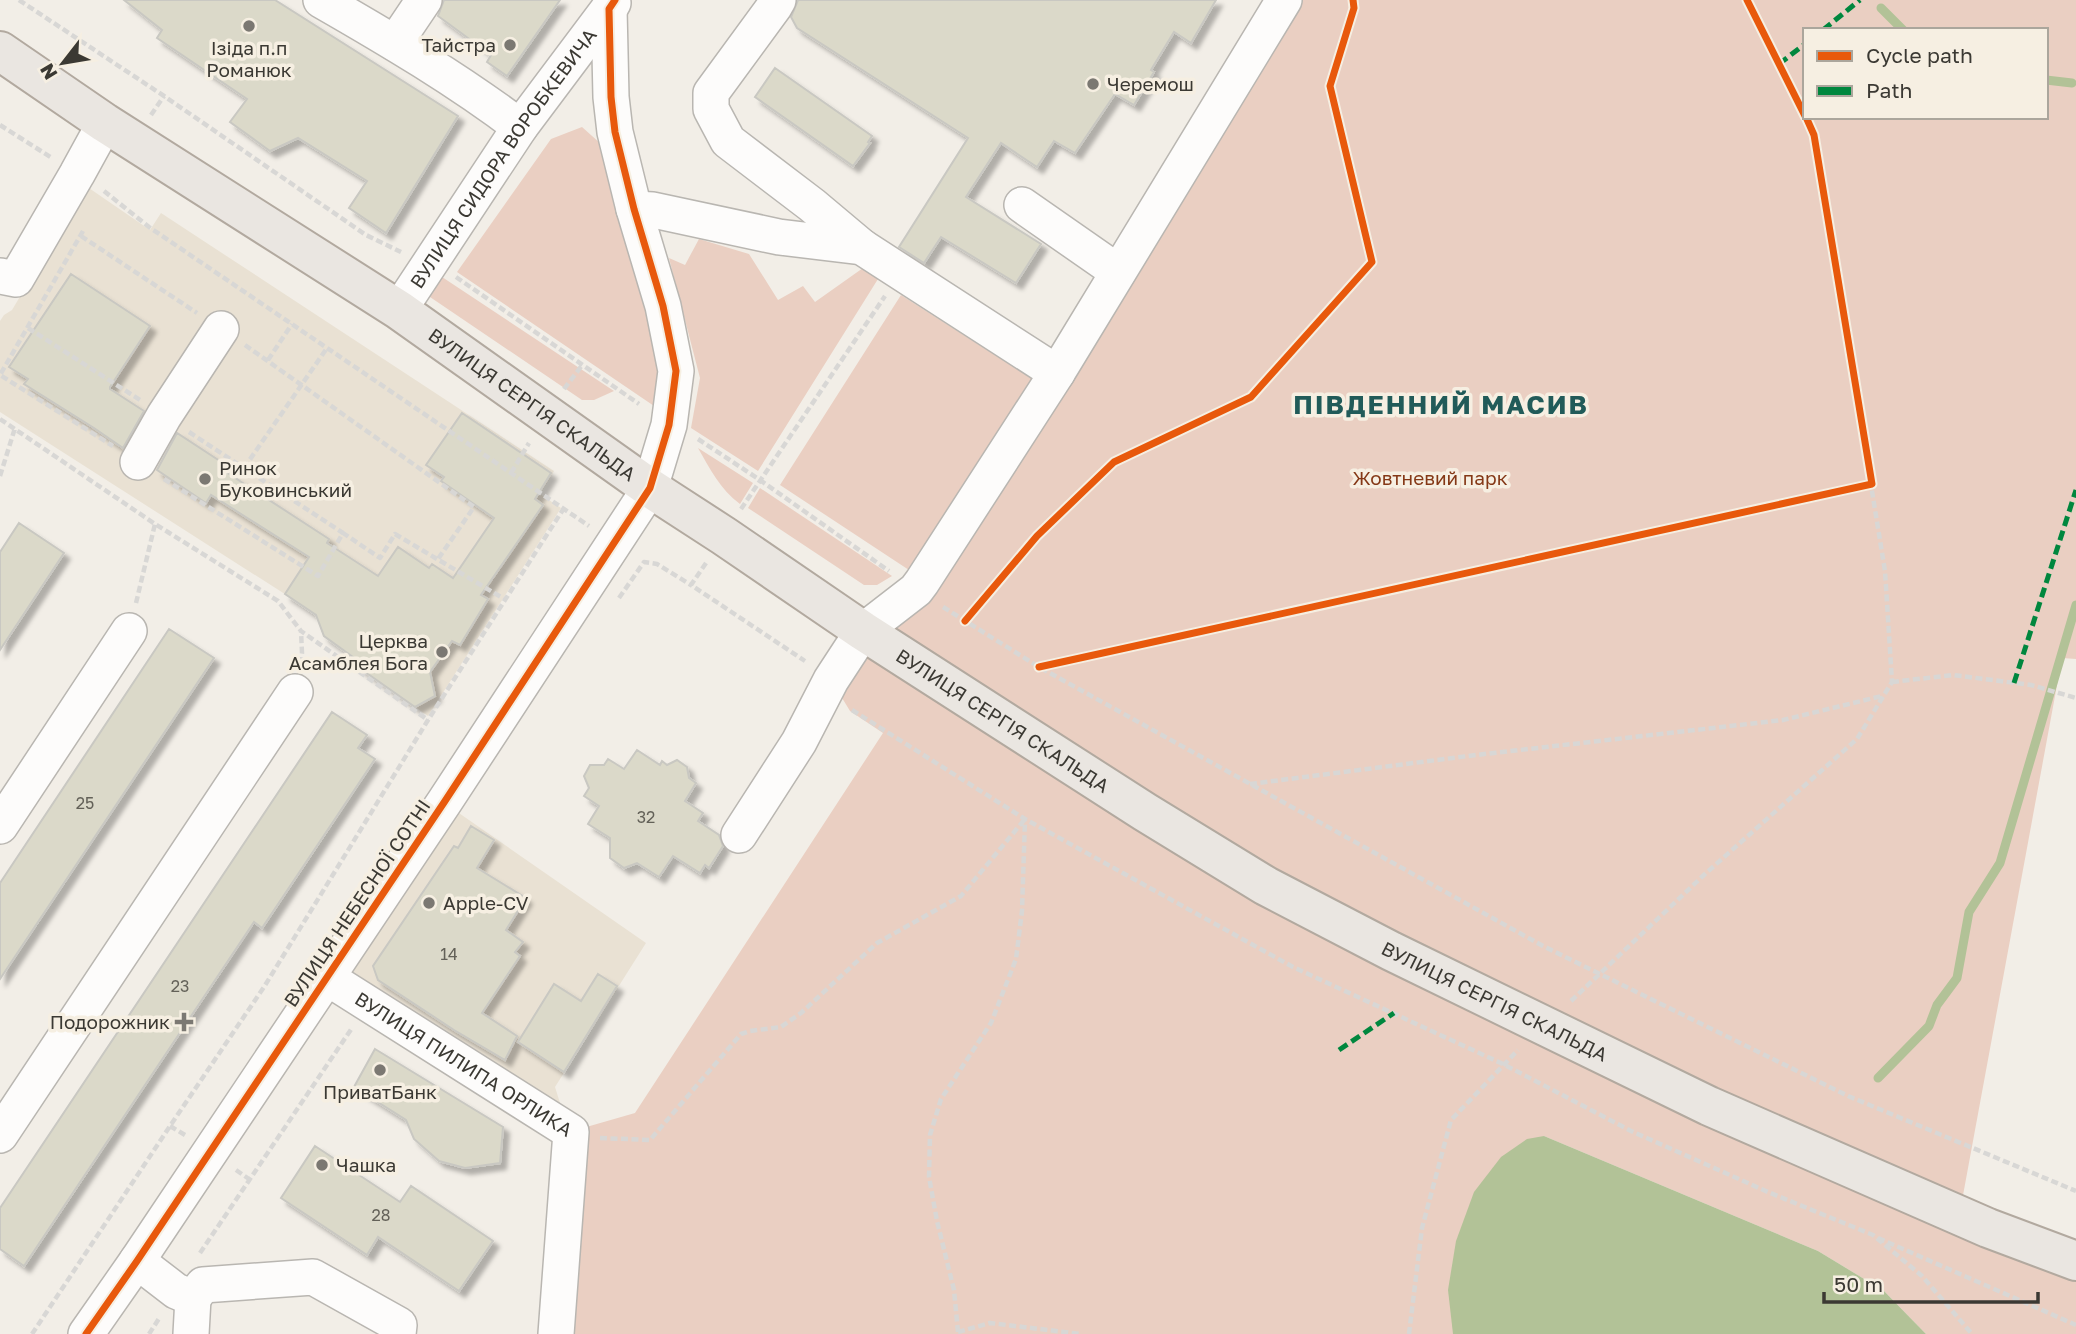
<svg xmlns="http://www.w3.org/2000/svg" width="2076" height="1334" font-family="'Golos Text',sans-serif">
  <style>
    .built { fill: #e9e1d3 }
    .green { fill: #eacfc2; fill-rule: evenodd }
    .water { fill: #b2c297 }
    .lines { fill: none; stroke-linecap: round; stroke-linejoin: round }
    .stream { stroke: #b2c297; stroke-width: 9 }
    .building { fill: #dbd9c9; stroke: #c9c8c2; stroke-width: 2; filter: url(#shadow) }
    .minor-casing { stroke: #b9b6b1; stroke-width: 38 }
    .major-casing { stroke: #b2a99f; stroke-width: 42 }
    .path { stroke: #d8d7d5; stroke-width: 4.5; stroke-dasharray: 7 3.5; stroke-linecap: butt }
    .minor { stroke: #fdfcfb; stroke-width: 35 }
    .major { stroke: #eae6e1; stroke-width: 38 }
    .quiet { stroke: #00873e; stroke-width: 5; stroke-dasharray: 10 5; stroke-linecap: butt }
    .cycleway-casing { stroke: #f6efe2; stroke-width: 11 }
    .cycleway { stroke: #e8590c; stroke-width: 7 }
    .poi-dot { fill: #7b7872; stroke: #f6efe2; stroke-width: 2.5 }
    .labels { text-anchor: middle; stroke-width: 7; stroke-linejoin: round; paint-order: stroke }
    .number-label { font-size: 16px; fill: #636158 }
    .poi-label { font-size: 19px; fill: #3b3933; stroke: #f6efe2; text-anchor: start }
    .street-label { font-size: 19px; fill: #3b3933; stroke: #f6efe2 }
    .park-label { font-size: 19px; fill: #843816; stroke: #f6efe2 }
    .district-label { font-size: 26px; font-weight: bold; letter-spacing: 2px; fill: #215b59; stroke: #f6efe2 }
  </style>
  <defs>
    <filter id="shadow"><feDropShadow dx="6" dy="6" stdDeviation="2" flood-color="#0004"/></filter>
  </defs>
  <rect width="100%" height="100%" fill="#f2eee7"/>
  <path class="built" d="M86 186 150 230 161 213 554 471 540 494 561 508 428 716 351 662 353 656 323 636 316 614 0 412V321L4 315 12 310Z
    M443 802 646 943 555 1087 569 1132 324 977Z"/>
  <path class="green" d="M1294 0H2076V659L2062 658 1959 1217 2076 1263V1334H1926L1884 1291 1818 1251 1544 1136 1453 1326V1334H554L569 1132 635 1113 883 733 850 711 833 683 912 572 780 485 901 295 1034 380ZM1805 30H2046V117H1805Z
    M582 127 601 144 664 366 657 408 457 272 551 139Z
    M699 239 749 254 778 300 803 286 815 302 863 268 878 279 758 471 691 428 700 378 669 258 685 265Z
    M436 273 614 391 594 400H582L430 297 428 290Z
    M698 448 753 483 740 504C720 489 710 469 698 448Z
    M760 488 892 576 877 585H864L748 508Z"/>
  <path class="water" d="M1544 1136 1818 1251 1884 1291 1926 1334H1453L1448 1290 1456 1241 1474 1192 1501 1157 1527 1139Z"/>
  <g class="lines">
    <path class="stream" d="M1881 8 1903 30
      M2046 80 2072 83
      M1878 1078 1929 1026 1937 1005 1957 978 1969 912 2000 863 2076 605"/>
  </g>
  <path class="building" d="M124 0H275L458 116 386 233 349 208 367 181 298 138 270 151 230 122 247 99 157 38 162 30Z
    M444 0H560L507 76 487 62 491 55 438 16Z
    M798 0H1216L1191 43 1174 32 1151 70 1154 72 1134 105 1115 94 1075 153 1054 141 1037 167 1001 143 966 197 1041 244 1016 283 941 237 924 263 899 247 968 138 797 28 791 17Z
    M775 68 872 136 868 142 870 143 853 166 755 97Z
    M71 274 150 326 110 387V389L144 411 123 448 94 428 24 384 28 379 9 367Z
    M462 413 551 473 535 499 543 505 481 595 488 599 460 645 452 641 430 672 435 696 415 707 351 662 353 657 324 636 316 615 285 594 309 557 211 495 206 503 157 470 177 433 229 467 226 472 329 539 327 543 378 576 398 547 429 568 432 564 453 578 494 518 441 481 444 477 426 465Z
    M19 523 64 553 0 650V552Z
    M169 629 214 658 0 979V883Z
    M332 712 367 735 358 748 375 759 262 928 254 922 24 1266 0 1249V1208Z
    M637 750 660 765 662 761 667 765 677 760 687 767 689 778 696 783 685 801 703 813 698 821 719 835 723 846 709 868 705 865 700 873 673 856 659 877 637 863 624 868 610 858V838L588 824 599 806 584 796 589 788 584 776 590 765H604L608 759 624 769Z
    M471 826 494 840 477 868 526 898 506 930 523 942 515 952 520 956 482 1013 517 1036 505 1060 454 1030 378 980 373 966 454 846 458 848Z
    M598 974 617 986 564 1072 518 1042 554 984 581 1001Z
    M375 1049 503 1127 500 1163 465 1168 439 1161 414 1139 406 1120 354 1087Z
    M315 1146 400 1202 411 1186 493 1241 459 1291 378 1237 367 1255 281 1198Z"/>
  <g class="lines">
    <defs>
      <g id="minor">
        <path d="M321 0C389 39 458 80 520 127"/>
        <path d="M778 0 774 7 711 93V109L728 141 812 205 862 247"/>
        <path d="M395 43 424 0"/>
        <path d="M1022 205 1118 272"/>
        <path d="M634 209 653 210 779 237 862 247 1057 373 922 582 916 590 863 631 831 680 799 742 739 835"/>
        <path d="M0 276 16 279 77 174 105 123"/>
        <path id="s1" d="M399 310 520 127 613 3"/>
        <path d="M1057 373 1284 0"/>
        <path d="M138 462 164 416 221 329"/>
        <path d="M0 826 129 631"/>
        <path id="s2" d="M326 977 571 1132 556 1334"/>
        <path d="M0 1135 295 692"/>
        <path d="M137 1261 176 1291 193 1298 203 1285 313 1277 399 1325 398 1334"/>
        <path d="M86 1334 137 1261 445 801 650 488 669 425 676 371 663 306 634 209 615 132 611 97 609 9"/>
        <path d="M191 1334 193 1298"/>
      </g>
      <g id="major">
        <path id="s3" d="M0 51 105 123 399 310 650 488 724 536 863 631 1145 812 1266 886 1391 951 1709 1106 1988 1228 2076 1261"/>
      </g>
    </defs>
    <use href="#minor" class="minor-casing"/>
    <use href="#major" class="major-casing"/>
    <path class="path" d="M19 0 164 96 366 235 401 252
      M1747 0 1805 116
      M151 115 164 96
      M0 125 52 158
      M104 191 149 227 589 526
      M83 231 0 375 113 446
      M81 236 197 313
      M456 277 639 404
      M28 328 140 400
      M245 345 474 507 438 559
      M268 360 292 324
      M564 389 583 364
      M0 419 155 524 278 601 301 631 428 720
      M189 432 343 533
      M698 439 760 480 889 571
      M244 468 327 348
      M511 473 529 443
      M0 476 15 428
      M164 479 318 576 343 533 380 558 395 534 506 600
      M741 509 885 296
      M706 563 691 585 805 661
      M619 598 644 562 657 564 691 585
      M136 603 155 524
      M943 607 1039 667 1543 946 1848 1096 2076 1191
      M300 664 302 653 301 631
      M1039 667 1872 484
      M1892 682 1953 675 2031 685 2076 698
      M852 710 1025 819 1293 967 1503 1064 1631 1131 1768 1192 1873 1235 1922 1276 1972 1334
      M1250 784 1476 755 1783 720 1882 696
      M1571 1001 1705 874 1857 739 1892 682 1885 571 1814 135 1806 117
      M170 1126 185 1135
      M600 1138 650 1140 741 1034 750 1031 781 1027 801 1013 877 943 961 896 1025 819
      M236 1170 249 1179
      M1878 1238 2076 1325
      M200 1253 352 1028
      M958 1332 954 1290 937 1221 929 1177 930 1135 941 1099 991 1023 1016 959 1022 911 1025 820
      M958 1332 990 1323 1081 1334
      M32 1334 170 1126 264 987 428 720 564 508
      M149 1334 160 1317
      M1409 1334 1422 1228 1451 1120 1518 1050"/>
    <use href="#minor" class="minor"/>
    <use href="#major" class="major"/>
    <path class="quiet" d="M1823 30 1860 0
      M1779 64 1805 44
      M2014 683 2076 490
      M1339 1050 1394 1013"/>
    <defs>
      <path id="cycleway" d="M1747 0 1805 116
        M965 621 1037 536 1114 462 1251 397 1372 262 1330 86 1354 8 1353 0
        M1039 667 1872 484 1814 135 1806 117
        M86 1334 137 1261 445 801 650 488 669 425 676 371 663 306 634 209 615 132 611 97 609 9 615 0"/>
    </defs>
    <use href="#cycleway" class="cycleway-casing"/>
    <use href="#cycleway" class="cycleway"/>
  </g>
  <g class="poi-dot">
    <circle cx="249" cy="26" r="7"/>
    <circle cx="510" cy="45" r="7"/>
    <circle cx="1093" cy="84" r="7"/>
    <circle cx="205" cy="479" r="7"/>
    <circle cx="442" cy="652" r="7"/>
    <circle cx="429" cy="903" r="7"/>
    <path d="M180.5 1011.5h7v7h7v7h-7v7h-7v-7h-7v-7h7z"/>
    <circle cx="380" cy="1070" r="7"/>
    <circle cx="322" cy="1165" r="7"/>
  </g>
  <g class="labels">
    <g class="number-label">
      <text x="85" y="809">25</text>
      <text x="646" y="823">32</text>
      <text x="449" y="960">14</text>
      <text x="180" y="992">23</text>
      <text x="381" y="1221">28</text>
    </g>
    <g class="poi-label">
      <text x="496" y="52" text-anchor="end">Тайстра</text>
      <text x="249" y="55" text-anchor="middle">Ізіда п.п<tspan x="249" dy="22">Романюк</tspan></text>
      <text x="1107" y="91">Черемош</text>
      <text x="219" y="475">Ринок<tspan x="219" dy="22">Буковинський</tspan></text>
      <text x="428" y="648" text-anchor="end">Церква<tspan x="428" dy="22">Асамблея Бога</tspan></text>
      <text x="443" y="910">Apple-CV</text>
      <text x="170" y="1029" text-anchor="end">Подорожник</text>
      <text x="380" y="1099" text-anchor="middle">ПриватБанк</text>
      <text x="336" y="1172">Чашка</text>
    </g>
    <g class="street-label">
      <text dy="7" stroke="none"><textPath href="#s1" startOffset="184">ВУЛИЦЯ СИДОРА ВОРОБКЕВИЧА</textPath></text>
      <text dy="7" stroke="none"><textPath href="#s3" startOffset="639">ВУЛИЦЯ СЕРГІЯ СКАЛЬДА</textPath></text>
      <text dy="7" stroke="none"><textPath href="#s3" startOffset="1206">ВУЛИЦЯ СЕРГІЯ СКАЛЬДА</textPath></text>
      <text transform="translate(357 903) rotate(-56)" y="7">ВУЛИЦЯ НЕБЕСНОЇ СОТНІ</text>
      <text dy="7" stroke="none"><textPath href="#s3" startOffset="1773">ВУЛИЦЯ СЕРГІЯ СКАЛЬДА</textPath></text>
      <text dy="7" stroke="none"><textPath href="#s2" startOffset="163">ВУЛИЦЯ ПИЛИПА ОРЛИКА</textPath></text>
    </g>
    <g class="park-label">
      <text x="1430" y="485">Жовтневий парк</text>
    </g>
    <g class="district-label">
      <text x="1441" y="414">ПІВДЕННИЙ МАСИВ</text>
    </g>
  </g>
  <rect x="1803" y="28" width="245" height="91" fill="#f6efe2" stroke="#aba69c" stroke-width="2"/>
  <rect x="1817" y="51" width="35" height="10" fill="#e8590c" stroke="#aba69c" stroke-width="2"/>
  <text x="1866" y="63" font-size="21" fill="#3b3933">Cycle path</text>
  <rect x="1817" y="86" width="35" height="10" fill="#00873e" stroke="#aba69c" stroke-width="2"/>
  <text x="1866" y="98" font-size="21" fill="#3b3933">Path</text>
  <g transform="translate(63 63) rotate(239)" stroke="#f6efe2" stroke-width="5" paint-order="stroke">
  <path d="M0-5L12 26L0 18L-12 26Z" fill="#3b3933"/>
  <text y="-10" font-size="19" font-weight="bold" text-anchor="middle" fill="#3b3933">N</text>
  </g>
  <path d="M1824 1292v10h214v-10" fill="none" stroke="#3b3933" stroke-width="3.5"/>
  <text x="1834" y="1292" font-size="21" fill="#3b3933" stroke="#f6efe2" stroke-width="5" paint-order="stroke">50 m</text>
</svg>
